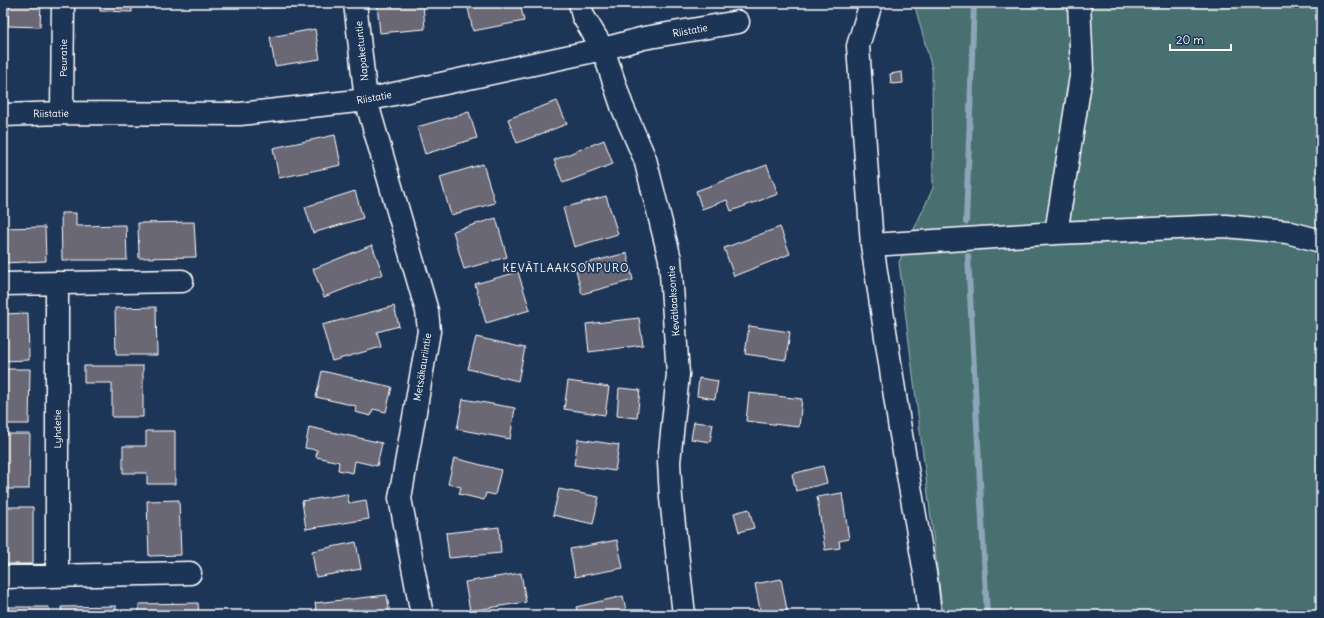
<svg xmlns="http://www.w3.org/2000/svg" width="1324" height="618" font-family="Delius,sans-serif">
  <style>
    .green { fill: #4a6f71; stroke: #a4b7b8 }
    .lines { fill: none; stroke-linecap: round; stroke-linejoin: round }
    .stream { stroke: #8ca5b8; stroke-width: 6 }
    .building { fill: #6b6875; stroke: #fff }
    .minor-casing { stroke: #fff; stroke-width: 25 }
    .minor { stroke: #1d3557; stroke-width: 22 }
    .labels { text-anchor: middle; stroke-width: 3.5; stroke-linejoin: round; paint-order: stroke }
    .street-label { font-size: 10px; fill: #fff; stroke: #1d3557 }
    .neighbourhood-label { font-size: 11px; letter-spacing: 1px; fill: #fff; stroke: #1d3557 }
  </style>
  <rect width="100%" height="100%" fill="#1d3557"/>
  <filter id="ink" filterUnits="userSpaceOnUse"><feTurbulence type="fractalNoise" baseFrequency=".025" numOctaves="2"/><feDisplacementMap in="SourceGraphic" scale="8" xChannelSelector="R" yChannelSelector="G"/><feConvolveMatrix kernelMatrix="1 2 1 2 8 2 1 2 1" color-interpolation-filters="sRGB"/></filter>
  <g filter="url(#ink)">
    <path class="green" d="M914 3H1321V615H943L899 262 933 188 932 69Z"/>
    <g class="lines">
      <path class="stream" d="M966 222 974 3
        M968 256 987 615"/>
    </g>
    <path class="building" d="M9 3H41L40 27 8 26Z
      M100 3H132V12L100 11Z
      M262 3H311V6L262 8Z
      M383 3H423L425 29 380 33 377 4Z
      M467 3H520L524 21 473 31Z
      M315 29 320 59 275 66 270 37Z
      M902 72 903 83 891 84 890 74Z
      M557 101 567 124 517 143 508 119Z
      M469 112 477 138 425 154 417 127Z
      M335 135 341 165 279 178 273 148Z
      M604 140 613 164 563 183 554 160Z
      M483 164 495 203 451 215 440 177Z
      M767 165 778 194 731 211 727 200 702 209 696 191Z
      M355 191 363 218 313 233 305 207Z
      M606 196 618 234 574 247 563 208Z
      M61 213H76V226L126 225 127 260H62Z
      M496 218 507 257 464 269 453 231Z
      M194 222 196 257 139 258 138 223Z
      M45 227 46 261 3 263V228Z
      M780 227 790 254 734 276 724 248Z
      M372 245 383 274 324 297 313 269Z
      M627 253 633 280 582 294 575 266Z
      M518 272 530 310 486 323 475 284Z
      M394 306 399 326 377 332 381 347 332 361 322 325Z
      M156 307 157 355H116L115 308Z
      M28 313 29 360 3 361V314Z
      M639 318 643 345 589 352 586 324Z
      M749 326 790 332 786 360 745 354Z
      M476 337 525 348 518 381 468 369Z
      M84 366H143V417H112V383H84Z
      M3 369H30L29 424H3Z
      M322 371 392 387 386 412 373 409 371 416 355 412 356 406 316 397Z
      M699 378 718 381 715 399 697 396Z
      M568 381 609 387 605 415 564 409Z
      M619 388 640 390 637 418 617 416Z
      M749 393 802 399 799 427 746 421Z
      M463 399 515 408 510 439 457 429Z
      M694 422 713 424 710 442 691 439Z
      M309 427 382 443 377 466 355 461 353 473 338 470 339 462 316 457 317 450 305 448Z
      M146 431H175V484H147V473H123V446H146Z
      M3 434H30L29 489H3Z
      M578 439 619 445 615 471 574 465Z
      M454 458 501 470 495 495 486 493 484 500 459 494 461 487 448 484Z
      M823 466 827 483 796 491 792 474Z
      M559 489 599 497 593 524 553 515Z
      M842 493 849 539 839 541 840 548 825 550 817 497Z
      M347 494 349 503 366 500 369 519 306 529 302 501Z
      M179 500 181 555 149 556 147 501Z
      M3 507H33V564H3Z
      M749 509 754 528 739 532 734 513Z
      M499 527 501 553 449 558 446 533Z
      M617 540 623 568 575 577 570 549Z
      M356 542 361 569 316 577 312 551Z
      M521 573 526 602 470 611 465 582Z
      M781 579 788 615H761L755 584Z
      M387 595 390 615H317L315 603Z
      M623 596 627 615H578L576 607Z
      M198 603 199 615H139V604Z
      M116 606V615H62L61 607Z
      M3 607H49V615H3Z"/>
    <g class="lines">
      <defs>
        <path id="minor" d="M355 3 366 100 427 311 429 331 400 498 422 615
          M580 3 583 16 603 49 622 106 645 159 670 259 678 374 669 462 671 498 684 615
          M871 3 858 46 872 245 900 429 926 579 930 615
          M62 113 63 3
          M3 115 62 113 240 114 366 100 603 49 644 38 738 22
          M1056 233 1082 70 1079 3
          M872 245 1056 233 1225 226 1287 232 1321 241
          M3 284 182 281
          M57 576V283
          M3 577 190 573"/>
      </defs>
      <use href="#minor" class="minor-casing"/>
      <use href="#minor" class="minor"/>
    </g>
  </g>
  <g class="labels">
    <g class="street-label">
      <text transform="translate(690 30) rotate(-10)" y="4">Riistatie</text>
      <text transform="translate(361 51) rotate(-96)" y="4">Napaketuntie</text>
      <text transform="translate(63 58) rotate(-90)" y="4">Peuratie</text>
      <text transform="translate(374 97) rotate(-10)" y="4">Riistatie</text>
      <text transform="translate(51 113) rotate(-1)" y="4">Riistatie</text>
      <text transform="translate(673 301) rotate(-94)" y="4">Kevätlaaksontie</text>
      <text transform="translate(422 367) rotate(-81)" y="4">Metsäkauriintie</text>
      <text transform="translate(57 429) rotate(-90)" y="4">Lyhdetie</text>
    </g>
    <g class="neighbourhood-label">
      <text x="566" y="272">KEVÄTLAAKSONPURO</text>
    </g>
  </g>
  <rect width="1324" height="618" fill="none" stroke="#1d3557" stroke-width="16"/>
  <rect x="8" y="8" width="1308" height="602" fill="none" stroke="#fff" stroke-width="1.5" filter="url(#ink)"/>
  <path d="M1170 44v6h61v-6" fill="none" stroke="#ffffff" stroke-width="2"/>
  <text x="1176" y="44" font-size="12" fill="#ffffff" stroke="#1d3557" stroke-width="3" paint-order="stroke">20 m</text>
</svg>
